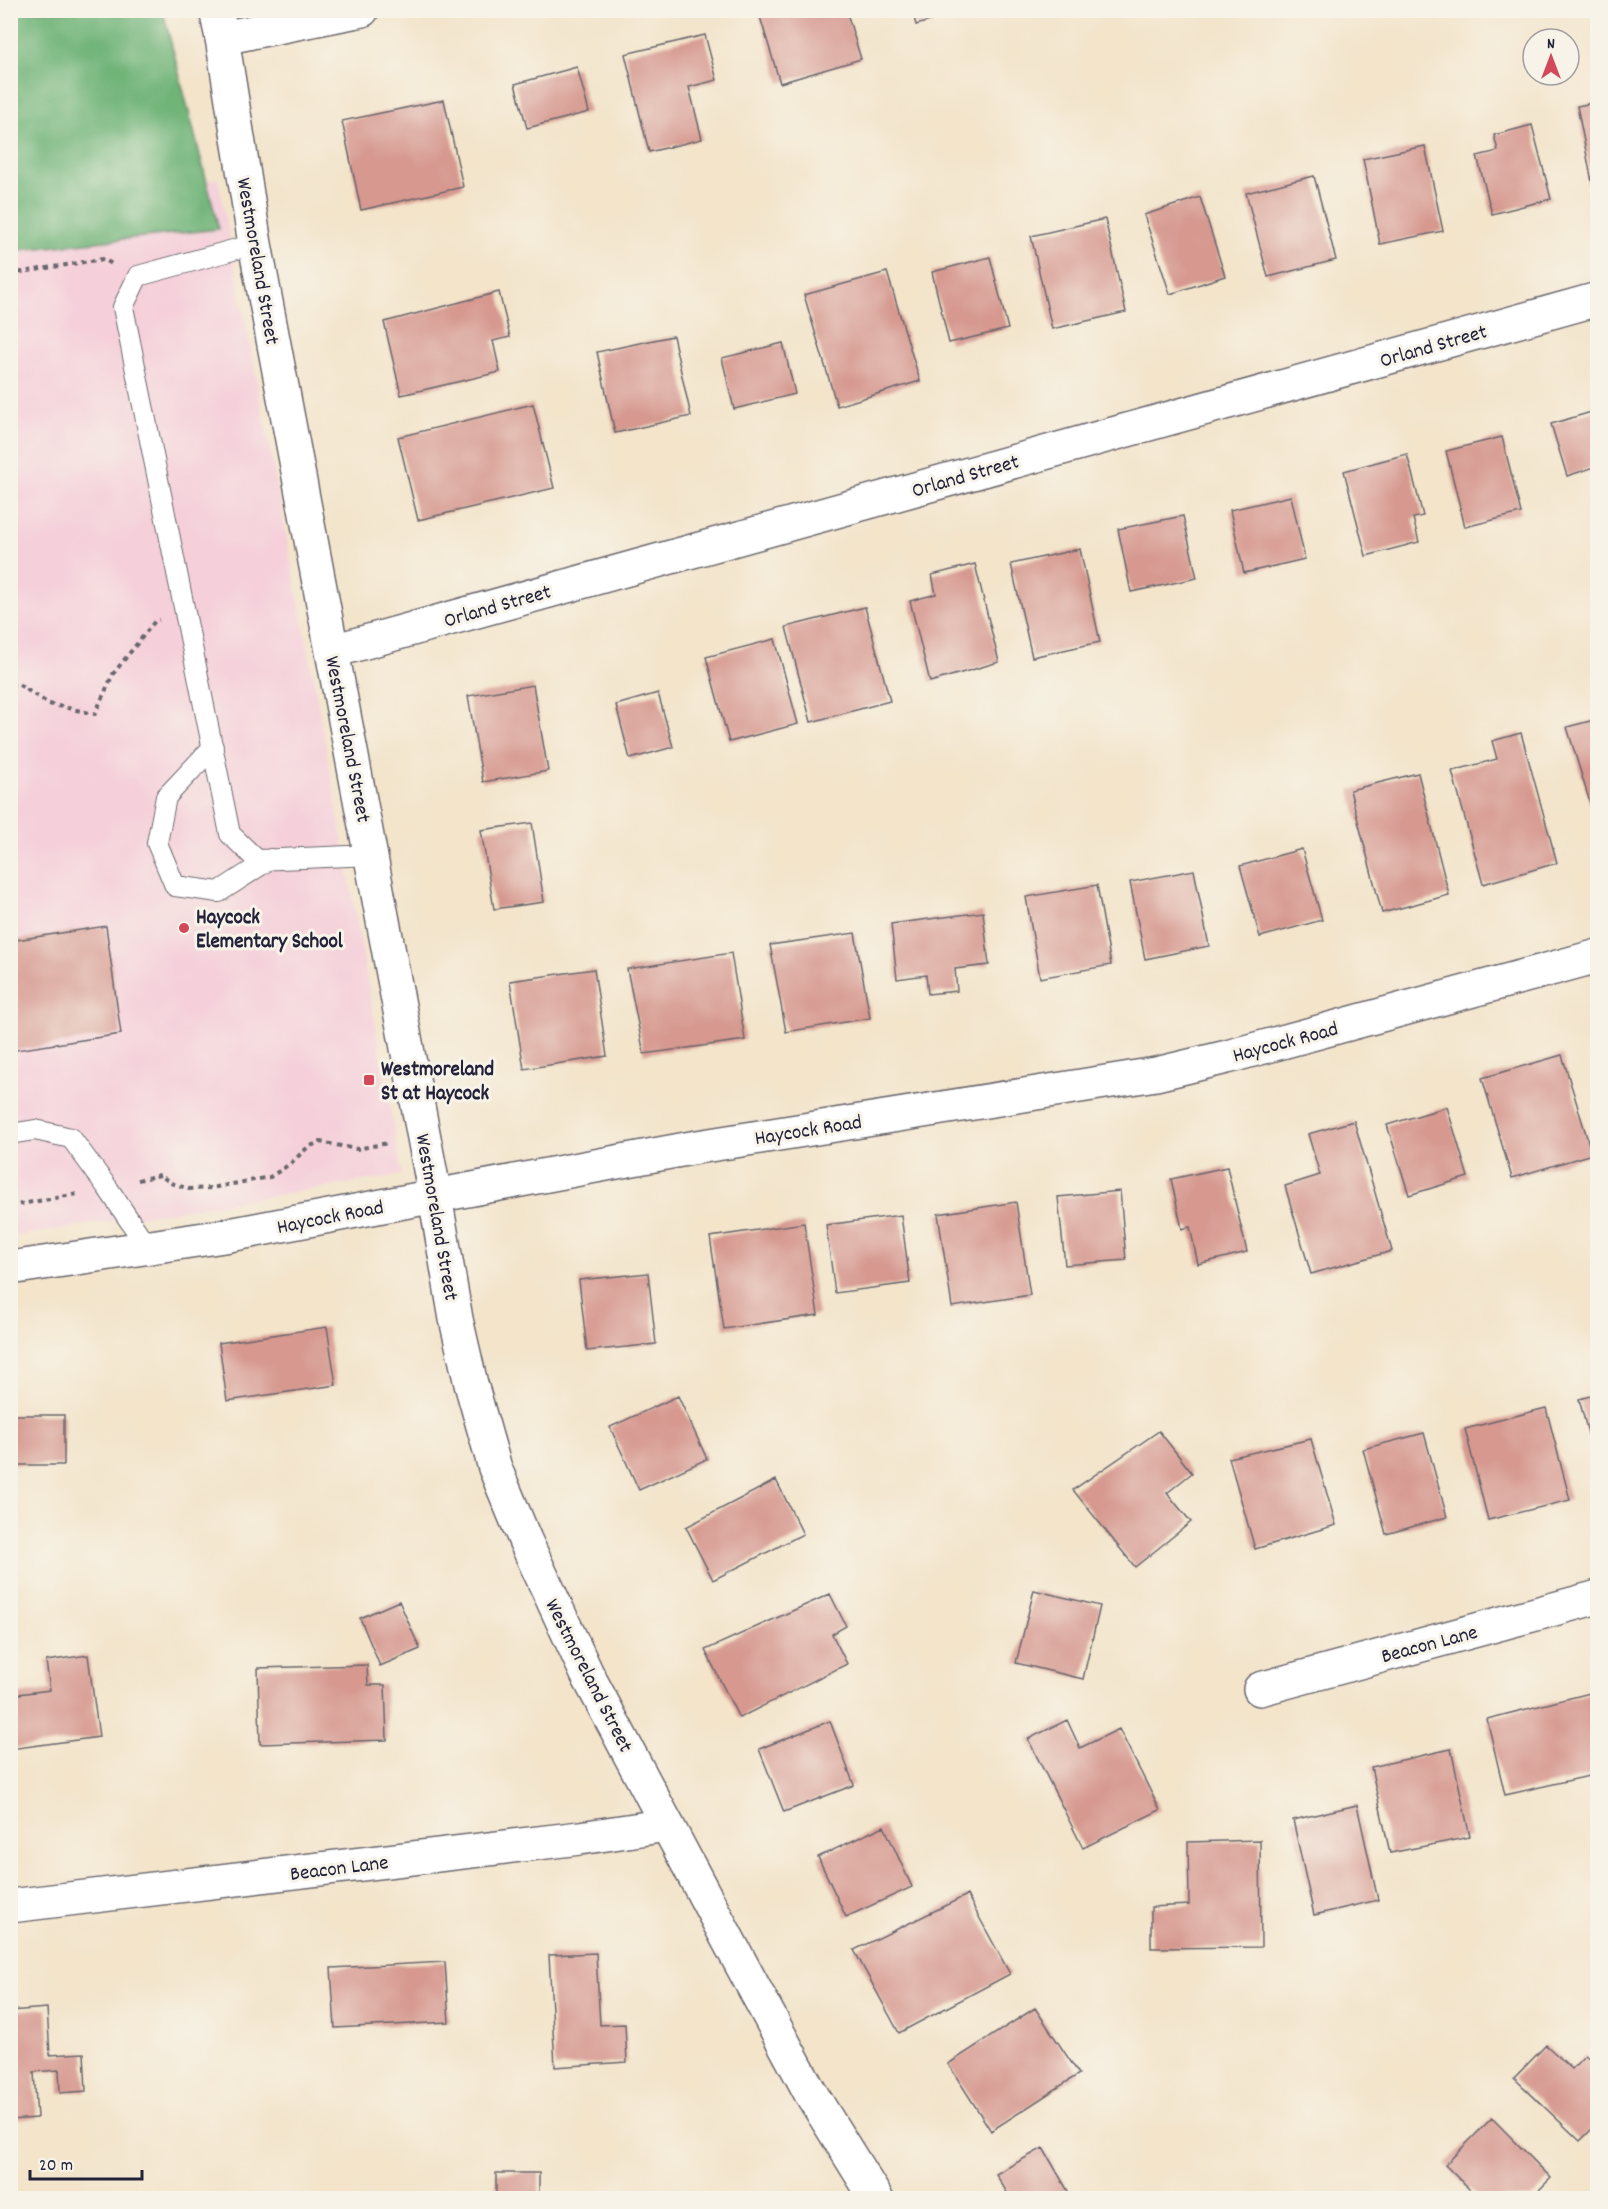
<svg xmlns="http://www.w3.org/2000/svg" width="1608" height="2209" font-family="Dekko,sans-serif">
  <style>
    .built { fill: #f5cfda }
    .forest { fill: #70b478; stroke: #496b5a; stroke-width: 1.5 }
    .building { fill: #d6988f }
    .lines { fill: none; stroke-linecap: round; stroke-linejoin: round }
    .service-casing { stroke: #6b666d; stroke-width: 22 }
    .minor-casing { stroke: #6b666d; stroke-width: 36 }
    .secondary-casing { stroke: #6b666d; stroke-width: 36 }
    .path { stroke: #6b666d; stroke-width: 4; stroke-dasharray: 4.5 4.5; stroke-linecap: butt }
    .service { stroke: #fff; stroke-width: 20 }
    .minor { stroke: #fff; stroke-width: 33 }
    .secondary { stroke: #fff; stroke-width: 33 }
    .poi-dot { fill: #d1495b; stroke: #f7f3e8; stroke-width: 2 }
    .labels { text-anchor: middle; stroke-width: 6; stroke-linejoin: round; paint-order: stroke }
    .street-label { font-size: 21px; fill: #22223b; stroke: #f7f3e8 }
    .poi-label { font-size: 21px; font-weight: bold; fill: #22223b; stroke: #f7f3e8; text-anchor: start }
  </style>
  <rect width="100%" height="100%" fill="#f7f3e8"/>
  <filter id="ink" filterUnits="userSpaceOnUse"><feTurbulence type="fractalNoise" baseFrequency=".0167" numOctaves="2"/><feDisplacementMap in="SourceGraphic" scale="12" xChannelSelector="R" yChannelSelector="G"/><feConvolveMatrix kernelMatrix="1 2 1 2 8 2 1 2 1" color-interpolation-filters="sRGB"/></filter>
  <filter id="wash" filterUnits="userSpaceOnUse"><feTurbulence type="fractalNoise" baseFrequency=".008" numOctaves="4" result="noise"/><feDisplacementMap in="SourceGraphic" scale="24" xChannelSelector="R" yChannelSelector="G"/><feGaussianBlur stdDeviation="1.35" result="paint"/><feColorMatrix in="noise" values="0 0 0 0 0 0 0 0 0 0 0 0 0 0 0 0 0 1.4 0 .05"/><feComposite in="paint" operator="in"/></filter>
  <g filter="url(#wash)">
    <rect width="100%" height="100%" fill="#f3e4ca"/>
    <path class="built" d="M218 178 314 681 402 1175 11 1237V209Z"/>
    <path class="forest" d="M10 11H163L219 229 11 251Z"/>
    <g id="blocks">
      <path class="building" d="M758 10H846L861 59 780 83Z
        M912 10H963L964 11 916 25Z
        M705 35 717 80 689 87 702 139 649 152 625 54Z
        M577 67 589 112 527 128 515 84Z
        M444 100 463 187 361 210 342 121Z
        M1598 102V191L1594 192 1577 106Z
        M1532 125 1551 199 1492 214 1477 156 1498 151 1494 135Z
        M1425 146 1443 231 1380 244 1363 159Z
        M1314 176 1336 260 1268 277 1246 193Z
        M1200 197 1225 276 1170 294 1144 215Z
        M1105 219 1126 312 1052 329 1031 236Z
        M990 257 1008 329 949 343 932 272Z
        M887 272 920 381 837 406 804 295Z
        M499 292 510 337 493 341 500 372 401 395 384 322Z
        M673 336 691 416 615 433 597 352Z
        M783 343 795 394 734 409 722 358Z
        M533 404 554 488 418 520 398 437Z
        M1598 410V466L1567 476 1551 424Z
        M1502 437 1521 513 1465 527 1446 451Z
        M1407 454 1423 516 1413 518 1419 542 1366 556 1344 471Z
        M1291 496 1305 559 1244 573 1230 510Z
        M1183 516 1197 578 1131 592 1118 529Z
        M1080 549 1100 642 1032 657 1011 564Z
        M975 564 999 662 930 682 910 601 936 594 932 575Z
        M865 607 890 701 811 722 786 627Z
        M775 639 798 724 729 742 706 657Z
        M533 685 548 771 483 782 468 696Z
        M658 693 673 747 630 759 616 705Z
        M1598 719V826H1597L1567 727Z
        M1521 733 1557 863 1483 884 1452 771 1497 759 1492 741Z
        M1418 773 1449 895 1382 913 1350 790Z
        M532 823 544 902 494 909 481 830Z
        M1302 849 1322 920 1260 937 1240 866Z
        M1194 870 1209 946 1145 959 1130 882Z
        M1097 885 1111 965 1040 978 1026 897Z
        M983 912 989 965 955 969 957 991 928 994 926 975 897 979 891 924Z
        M106 926 121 1034 10 1051V941Z
        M855 933 870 1018 786 1032 770 945Z
        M731 953 745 1040 644 1054 627 969Z
        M594 969 607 1056 524 1069 510 981Z
        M1562 1055 1592 1154 1512 1178 1482 1078Z
        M1447 1107 1468 1177 1409 1195 1387 1125Z
        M1354 1121 1392 1251 1311 1274 1285 1186 1320 1175 1308 1134Z
        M1227 1167 1247 1252 1198 1264 1190 1227 1182 1229 1171 1179Z
        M1120 1191 1126 1260 1065 1265 1058 1197Z
        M1016 1202 1030 1295 952 1307 938 1214Z
        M901 1215 910 1283 835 1293 826 1225Z
        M804 1223 818 1315 724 1329 710 1237Z
        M648 1273 656 1344 587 1351 579 1280Z
        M327 1327 336 1385 227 1401 219 1343Z
        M1598 1394V1466L1597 1467 1579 1399Z
        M678 1396 707 1459 639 1490 610 1427Z
        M1546 1408 1570 1500 1488 1520 1465 1429Z
        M10 1415H64V1465H10Z
        M1159 1431 1192 1473 1167 1493 1191 1522 1135 1567 1073 1490Z
        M1424 1433 1447 1517 1386 1534 1363 1449Z
        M1311 1439 1336 1525 1255 1549 1229 1458Z
        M776 1480 803 1534 713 1580 686 1527Z
        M1034 1590 1100 1606 1083 1679 1016 1663Z
        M830 1594 846 1626 832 1634 847 1664 739 1718 705 1650Z
        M399 1601 420 1649 380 1666 360 1618Z
        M88 1655 99 1737 10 1749V1695L50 1690 46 1661Z
        M367 1665 368 1685H385L387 1740 260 1744 258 1668Z
        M1598 1691V1774L1505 1795 1487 1719Z
        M1067 1720 1080 1748 1119 1729 1160 1810 1083 1848 1028 1739Z
        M830 1721 854 1785 784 1812 759 1749Z
        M1451 1749 1470 1837 1390 1853 1371 1767Z
        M1357 1805 1378 1900 1314 1915 1293 1820Z
        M884 1826 912 1887 846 1917 818 1857Z
        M1260 1840 1261 1947 1151 1948V1907L1189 1905 1188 1842Z
        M967 1895 1010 1974 899 2033 854 1950Z
        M596 1953 600 2025 625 2024 627 2062 555 2067 549 1955Z
        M445 1962 449 2022 335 2028 331 1968Z
        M47 2008 50 2055 84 2053 86 2091 60 2093 59 2070 34 2072 37 2118 10 2120V2011Z
        M1035 2008 1079 2074 991 2131 948 2064Z
        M1546 2045 1572 2069 1585 2055 1598 2066V2123L1580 2141 1514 2078Z
        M1492 2118 1551 2178 1531 2198H1478L1445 2165Z
        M1043 2148 1072 2198H1010L996 2174Z
        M496 2173H539V2198H496Z"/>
    </g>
  </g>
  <g filter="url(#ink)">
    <use href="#blocks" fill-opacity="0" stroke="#6b666d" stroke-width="1.5"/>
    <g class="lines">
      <defs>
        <path id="service" d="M255 244 138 276 123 307 230 834 257 860 371 855
          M213 747 166 797 157 843 175 886 219 892 270 859
          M10 1134 35 1130 71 1138 107 1187 148 1248"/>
        <path id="minor" d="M222 38 362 10
          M333 651 1598 299
          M435 1196 697 1147 1156 1074 1227 1057 1598 956
          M1260 1689 1598 1597
          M10 1906 580 1838 667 1825"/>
        <path id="secondary" d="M216 10 222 38 255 244 435 1196 456 1319 471 1384 495 1468 525 1540 587 1674 732 1947 810 2092 876 2198
          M10 1268 224 1236 435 1196"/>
      </defs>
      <use href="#service" class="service-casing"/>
      <use href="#minor" class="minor-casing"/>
      <use href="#secondary" class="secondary-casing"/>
      <path class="path" d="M10 274 103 259 112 264
        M10 685 18 684 49 704 95 714 113 674 155 621 159 620
        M138 1180 160 1175 171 1183 189 1189 211 1188 270 1177 290 1164 308 1147 320 1142 357 1149 388 1143
        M10 1206 78 1194"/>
      <use href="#service" class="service"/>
      <use href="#minor" class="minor"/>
      <use href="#secondary" class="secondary"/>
    </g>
  </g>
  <g class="poi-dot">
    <circle cx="184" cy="928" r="6"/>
    <rect x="363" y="1074" width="12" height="12" rx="3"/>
  </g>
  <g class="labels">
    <g class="street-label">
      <text transform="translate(259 261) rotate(80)" y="7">Westmoreland Street</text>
      <text transform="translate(1433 345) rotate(-16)" y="7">Orland Street</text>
      <text transform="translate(965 475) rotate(-16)" y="7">Orland Street</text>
      <text transform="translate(497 605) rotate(-16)" y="7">Orland Street</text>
      <text transform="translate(349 739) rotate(79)" y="7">Westmoreland Street</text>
      <text transform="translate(1285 1041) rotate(-15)" y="7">Haycock Road</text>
      <text transform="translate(808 1129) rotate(-9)" y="7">Haycock Road</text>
      <text transform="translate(330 1216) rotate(-11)" y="7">Haycock Road</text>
      <text transform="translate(438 1217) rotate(80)" y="7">Westmoreland Street</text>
      <text transform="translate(1429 1643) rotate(-15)" y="7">Beacon Lane</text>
      <text transform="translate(590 1675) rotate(63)" y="7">Westmoreland Street</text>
      <text transform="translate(339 1867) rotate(-7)" y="7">Beacon Lane</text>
    </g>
    <g class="poi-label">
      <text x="196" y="923">Haycock<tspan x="196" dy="24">Elementary School</tspan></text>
      <text x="381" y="1075">Westmoreland<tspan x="381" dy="24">St at Haycock</tspan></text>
    </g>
  </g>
  <rect width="1608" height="2209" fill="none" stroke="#f7f3e8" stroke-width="36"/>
  <g transform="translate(1551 57)"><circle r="28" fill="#f7f3e8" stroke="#a29fa3" stroke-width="1.5"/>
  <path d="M0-4.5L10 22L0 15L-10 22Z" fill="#d1495b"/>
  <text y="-9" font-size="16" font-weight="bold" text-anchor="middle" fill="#22223b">N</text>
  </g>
  <path d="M30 2170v9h112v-9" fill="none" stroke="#22223b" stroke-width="3"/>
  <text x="39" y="2170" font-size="18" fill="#22223b" stroke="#f7f3e8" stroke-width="4.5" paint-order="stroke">20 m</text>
</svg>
